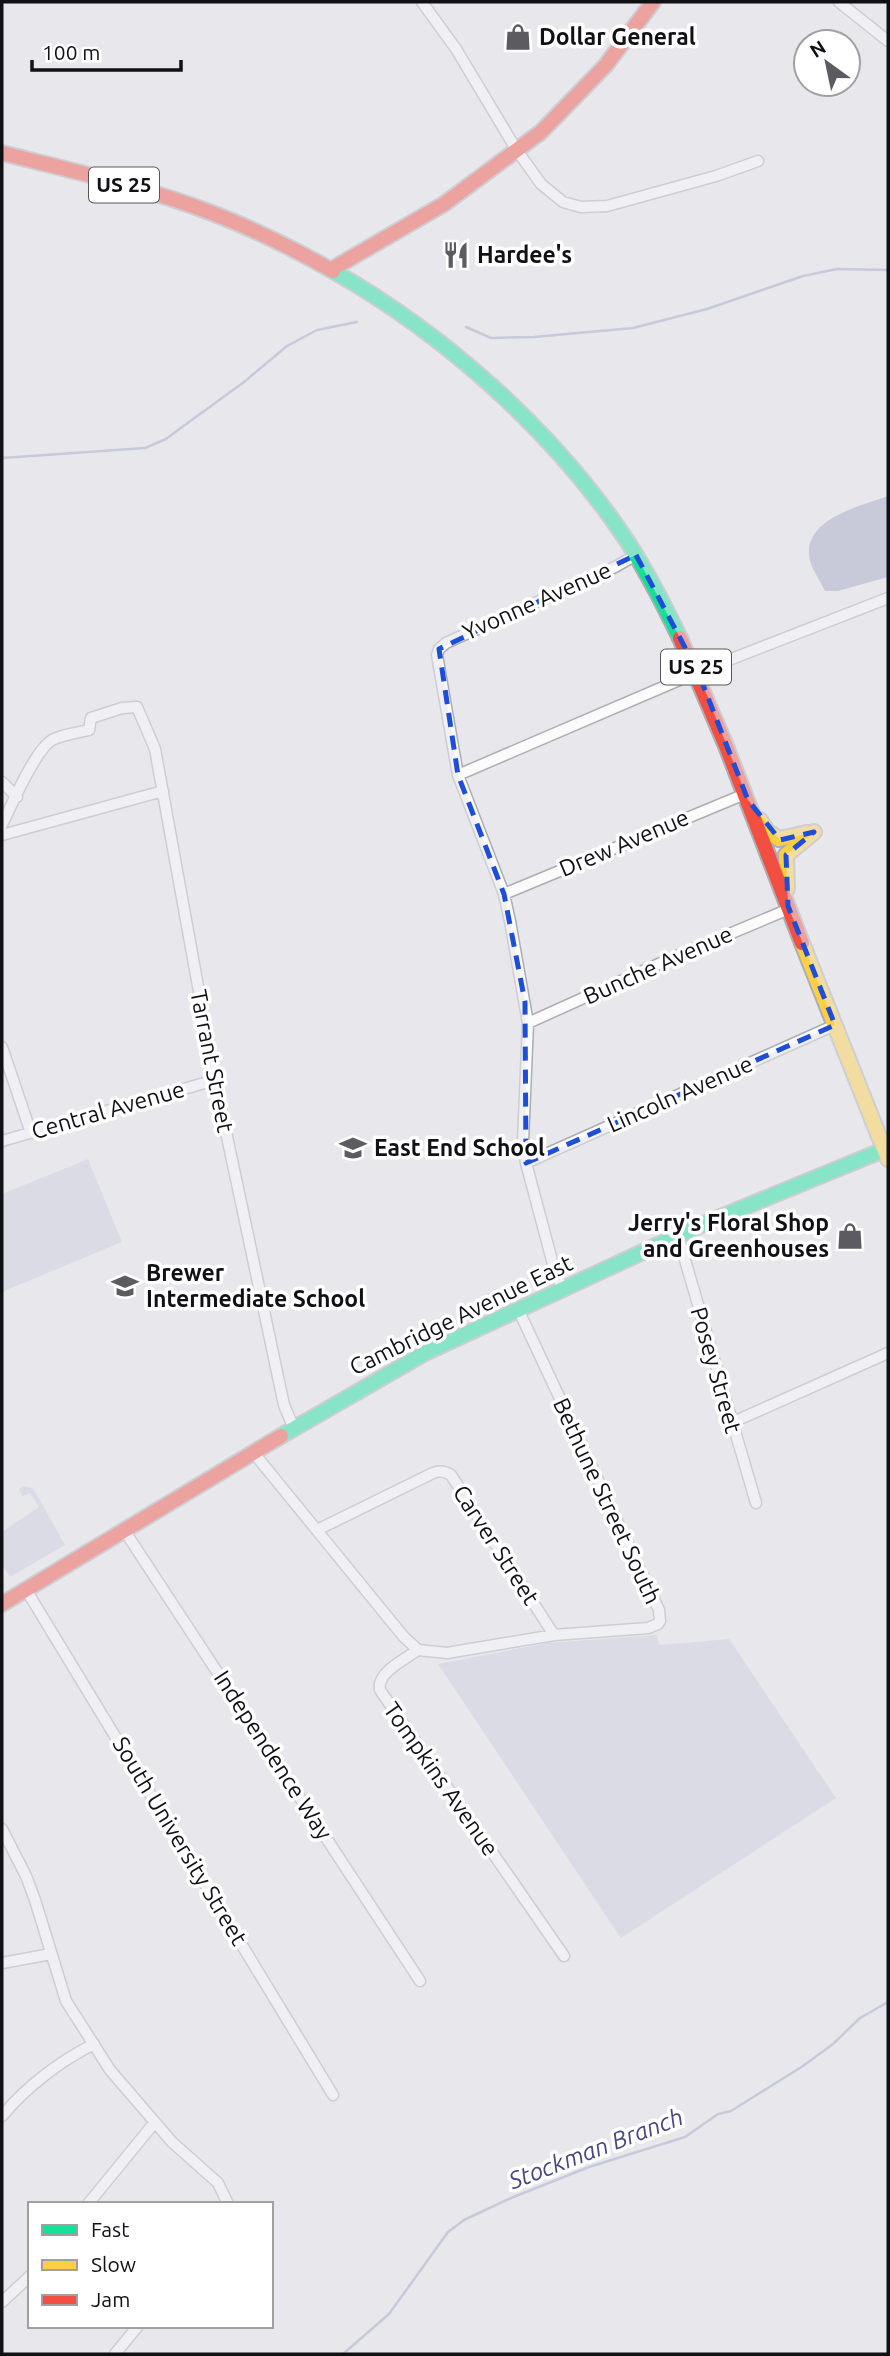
<svg xmlns="http://www.w3.org/2000/svg" width="890" height="2356" font-family="Ubuntu,sans-serif">
  <style>
    .green { fill: #cccddd }
    .water { fill: #a3a4c1 }
    .lines { fill: none; stroke-linecap: round; stroke-linejoin: round }
    .stream { stroke: #a3a4c1; stroke-width: 2.5 }
    .street-casing { stroke: #adaeb2; stroke-width: 13 }
    .fast-casing { stroke: #adaeb2; stroke-width: 18 }
    .slow-casing { stroke: #adaeb2; stroke-width: 18 }
    .jam-casing { stroke: #adaeb2; stroke-width: 18 }
    .street { stroke: #fbfbfc; stroke-width: 10 }
    .fast { stroke: #16e098; stroke-width: 14 }
    .slow { stroke: #ffcf43; stroke-width: 14 }
    .jam { stroke: #f24e42; stroke-width: 14 }
    .marked { fill: none; stroke: #1d4ed8; stroke-width: 5; stroke-dasharray: 14 9; stroke-linejoin: round }
    .labels { text-anchor: middle; stroke-width: 7; stroke-linejoin: round; paint-order: stroke }
    .shield { fill: #fff; stroke: #58585b; stroke-width: 2 }
    .shield-label { font-size: 21px; font-weight: bold; fill: #111115 }
    .poi-label { font-size: 23px; font-weight: bold; fill: #111115; stroke: #fff; text-anchor: start }
    .street-label { font-size: 23px; fill: #111115; stroke: #fff }
    .water-label { font-size: 24px; font-style: italic; fill: #47477d; stroke: #fff }
  </style>
  <rect width="100%" height="100%" fill="#e7e7ec"/>
  <path class="green" d="M88 1159 122 1242 2 1292V1194Z
    M24 1486 32 1488 36 1493 65 1545 10 1577 2 1564V1532L39 1507 30 1493 22 1496 19 1489Z
    M657 1635 659 1645 729 1639 836 1798 621 1938 438 1664 547 1643Z"/>
  <path class="water" d="M888 496V577L838 591H825C821 582 813 571 810 561 800 519 861 506 888 496Z"/>
  <g class="lines">
    <path class="stream" d="M466 327 491 338 534 337 633 328 707 309 803 276 837 269 888 270
      M2 458 145 448 166 439 178 430 244 382 287 346 317 330 357 322
      M343 2354 389 2314 448 2232 464 2220 511 2198 589 2167 685 2137 718 2114 731 2111 803 2066 833 2044 860 2018 888 2002"/>
    <defs>
      <path id="street" d="M422 2 456 49 516 149 541 184 563 202 581 207 607 206 716 176 758 161
        M839 2 888 41
        M458 775 698 672 888 598
        M2 782 17 797
        M2 825C11 806 35 750 52 740 63 734 77 733 89 730L91 718 122 708 137 707 155 749 215 1080 284 1405 294 1429
        M2 835 163 791
        M504 894 745 794
        M528 1023 672 958 789 909
        M2 1047 31 1133
        M2 1141 215 1080
        M526 1163 835 1025
        M678 1236 756 1503
        M562 1288 554 1268 526 1163 523 1142 528 1023 510 921 504 894 458 775 437 655 439 649 446 643 615 567 636 555
        M731 1423 888 1353
        M253 1452 403 1636 418 1650
        M124 1530 420 1981
        M317 1530 433 1473C440 1470 445 1471 451 1475L554 1635
        M25 1588 333 2095
        M418 1650 447 1653 554 1635 648 1628 658 1624 660 1621 659 1610 518 1309
        M418 1650C405 1659 376 1673 380 1690L564 1956
        M2 1829 26 1876 35 1900 66 2001 110 2070 172 2142 218 2183 228 2204
        M2 1963 51 1954
        M2 2116C26 2087 60 2061 94 2044
        M88 2204 155 2122
        M2 2302 30 2276
        M115 2354 138 2326"/>
      <path id="fast" d="M333 271C444 334 551 429 623 535 645 567 663 603 680 638
        M281 1436 425 1353 701 1225 888 1148"/>
      <path id="slow" d="M760 820 767 831 779 839 807 833
        M787 889 786 855 814 832
        M802 943 888 1159"/>
      <path id="jam" d="M2 153C73 171 144 187 212 213 254 229 294 249 333 271
        M332 269 444 204 541 132 606 65 653 2
        M680 638 726 746 802 943
        M2 1604 281 1436"/>
    </defs>
    <use href="#street" class="street-casing"/>
    <use href="#fast" class="fast-casing"/>
    <use href="#slow" class="slow-casing"/>
    <use href="#jam" class="jam-casing"/>
    <use href="#street" class="street"/>
    <use href="#fast" class="fast"/>
    <use href="#slow" class="slow"/>
    <use href="#jam" class="jam"/>
  </g>
  <path d="M0 0H890V2356H0ZM636 555 698 672 748 800 780 840 814 832 786 855 788 906 835 1025 526 1163 525 1002 504 894 458 775 439 649Z" fill="#e7e7ec" fill-opacity=".55" fill-rule="evenodd"/>
  <path class="marked" d="M636 555 698 672 748 800 780 840 814 832 786 855 788 906 835 1025 526 1163 525 1002 504 894 458 775 439 649Z"/>
  <defs>
    <symbol id="shop-bare" viewBox="-9 -9 18 18"><path d="M-5-2.5h2.3a2.7 3.5 0 0 1 5.4 0H5L5.5 6h-11ZM-1.5-2.5h3a1.5 2.3 0 0 0-3 0Z" fill="#5c5c60" stroke="#fff" stroke-width="2.5" paint-order="stroke"/></symbol>
    <symbol id="restaurant-bare" viewBox="-9 -9 18 18"><path d="M-5-6h1v4h1v-4h1v4h1v-4h1v5L-1.5 .5V6h-2V.5L-5-1ZM5-6V6H3V1.5H1.5Q1.5-4 5-6Z" fill="#5c5c60" stroke="#fff" stroke-width="2.5" paint-order="stroke"/></symbol>
    <symbol id="school-bare" viewBox="-9 -9 18 18"><path d="M0-5L7-2L0 1L-7-2ZM-4 1L0 2.5L4 1V4Q0 6-4 4Z" fill="#5c5c60" stroke="#fff" stroke-width="2.5" paint-order="stroke"/></symbol>
  </defs>
  <g fill-rule="evenodd">
    <use href="#shop-bare" x="499" y="18" width="38" height="38"/>
    <use href="#restaurant-bare" x="437" y="236" width="38" height="38"/>
    <use href="#school-bare" x="334" y="1129" width="38" height="38"/>
    <use href="#shop-bare" x="831" y="1217" width="38" height="38"/>
    <use href="#school-bare" x="106" y="1267" width="38" height="38"/>
  </g>
  <g class="labels">
    <g class="shield">
      <rect x="89" y="167.5" width="70" height="35" rx="5"/>
      <rect x="661" y="649.5" width="70" height="35" rx="5"/>
    </g>
    <g class="shield-label">
      <text x="124" y="192">US 25</text>
      <text x="696" y="674">US 25</text>
    </g>
    <g class="poi-label">
      <text x="539" y="45">Dollar General</text>
      <text x="477" y="263">Hardee's</text>
      <text x="374" y="1156">East End School</text>
      <text x="829" y="1231" text-anchor="end">Jerry's Floral Shop<tspan x="829" dy="26">and Greenhouses</tspan></text>
      <text x="146" y="1281">Brewer<tspan x="146" dy="26">Intermediate School</tspan></text>
    </g>
    <g class="street-label">
      <text transform="translate(537 601) rotate(-24)" y="8">Yvonne Avenue</text>
      <text transform="translate(624 843) rotate(-23)" y="8">Drew Avenue</text>
      <text transform="translate(658 965) rotate(-24)" y="8">Bunche Avenue</text>
      <text transform="translate(212 1061) rotate(79)" y="8">Tarrant Street</text>
      <text transform="translate(680 1094) rotate(-24)" y="8">Lincoln Avenue</text>
      <text transform="translate(108 1110) rotate(-16)" y="8">Central Avenue</text>
      <text transform="translate(461 1315) rotate(-26)" y="8">Cambridge Avenue East</text>
      <text transform="translate(716 1370) rotate(74)" y="8">Posey Street</text>
      <text transform="translate(607 1501) rotate(65)" y="8">Bethune Street South</text>
      <text transform="translate(496 1545) rotate(57)" y="8">Carver Street</text>
      <text transform="translate(273 1755) rotate(57)" y="8">Independence Way</text>
      <text transform="translate(441 1779) rotate(55)" y="8">Tompkins Avenue</text>
      <text transform="translate(180 1841) rotate(59)" y="8">South University Street</text>
    </g>
    <g class="water-label">
      <text transform="translate(596 2149) rotate(-21)" y="8">Stockman Branch</text>
    </g>
  </g>
  <rect width="890" height="2356" fill="none" stroke="#111115" stroke-width="7"/>
  <rect x="28" y="2202" width="245" height="126" fill="#ffffff" stroke="#a0a0a1" stroke-width="2"/>
  <rect x="42" y="2225" width="35" height="10" fill="#16e098" stroke="#a0a0a1" stroke-width="2"/>
  <text x="91" y="2237" font-size="21" fill="#111115">Fast</text>
  <rect x="42" y="2260" width="35" height="10" fill="#ffcf43" stroke="#a0a0a1" stroke-width="2"/>
  <text x="91" y="2272" font-size="21" fill="#111115">Slow</text>
  <rect x="42" y="2295" width="35" height="10" fill="#f24e42" stroke="#a0a0a1" stroke-width="2"/>
  <text x="91" y="2307" font-size="21" fill="#111115">Jam</text>
  <g transform="translate(827 63) rotate(327)"><circle r="33" fill="#ffffff" stroke="#a0a0a1" stroke-width="2"/>
  <path d="M0-5L12 26L0 18L-12 26Z" fill="#5c5c60"/>
  <text y="-10" font-size="19" font-weight="bold" text-anchor="middle" fill="#111115">N</text>
  </g>
  <path d="M32 60v10h149v-10" fill="none" stroke="#111115" stroke-width="3.5"/>
  <text x="42" y="60" font-size="21" fill="#111115" stroke="#ffffff" stroke-width="5" paint-order="stroke">100 m</text>
</svg>
